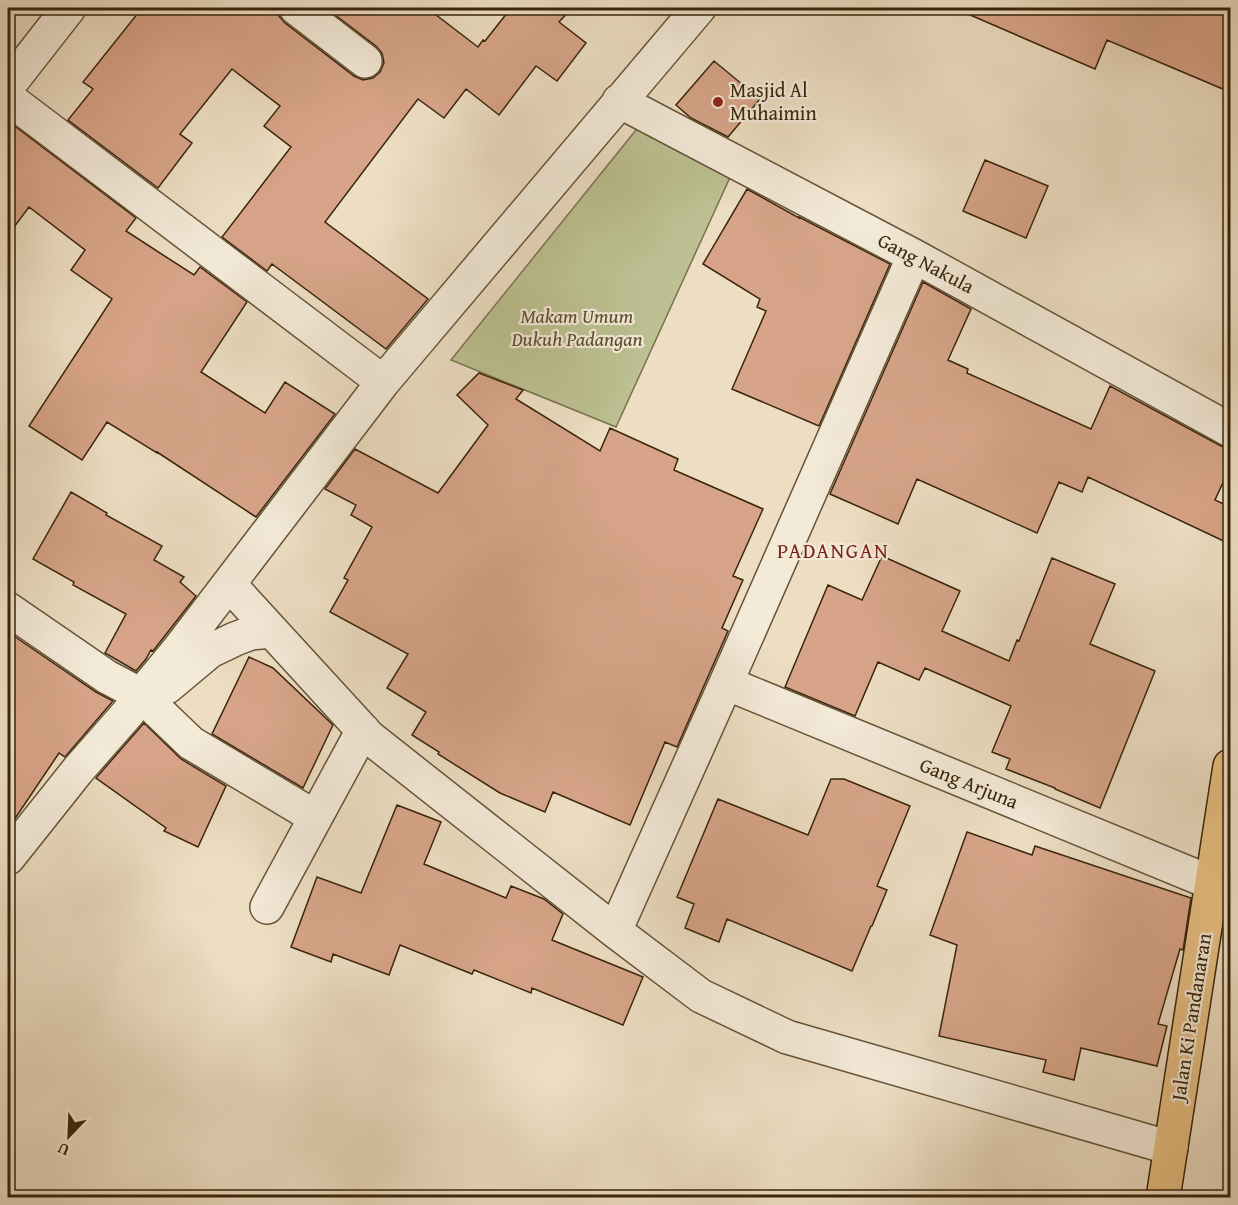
<svg xmlns="http://www.w3.org/2000/svg" width="1238" height="1205" font-family="'Gentium Book Plus',serif">
  <style>
    .green { fill: #bcc092; stroke: #7a724e; stroke-width: 1.5 }
    .building { fill: #d7a489; stroke: #39250a; stroke-width: 1.5 }
    .lines { fill: none; stroke-linecap: round; stroke-linejoin: round }
    .minor-casing { stroke: #665338; stroke-width: 36 }
    .major-casing { stroke: #39250a; stroke-width: 36 }
    .minor { stroke: #f3ead8; stroke-width: 33 }
    .major { stroke: #e6bf82; stroke-width: 33 }
    .poi-dot { fill: #8f2418; stroke: #f3ead8; stroke-width: 2 }
    .labels { text-anchor: middle; stroke-width: 4.5; stroke-linejoin: round; paint-order: stroke }
    .poi-label { font-size: 20px; fill: #39250a; stroke: #f3ead8; text-anchor: start }
    .street-label { font-size: 20px; fill: #39250a; stroke: #f3ead8 }
    .park-label { font-size: 20px; font-style: italic; fill: #5a4c2c; stroke: #f3ead8 }
    .neighbourhood-label { font-size: 21px; letter-spacing: 1.5px; fill: #7a1f14; stroke: #f3ead8 }
  </style>
  <rect width="100%" height="100%" fill="#eddec3"/>
  <filter id="stains"><feTurbulence type="fractalNoise" baseFrequency=".00333" numOctaves="4"/><feColorMatrix values="0 0 0 0 .2 0 0 0 0 .09 0 0 0 0 .02 0 0 0 .5 -.17"/></filter>
  <radialGradient id="worn" r=".72"><stop offset=".6" stop-color="#630" stop-opacity="0"/><stop offset="1" stop-color="#630" stop-opacity=".3"/></radialGradient>
  <path class="green" d="M640 125 732 173 616 427 451 360Z"/>
  <path class="building" d="M142 8H278L279 16 285 23 354 76 363 80 373 78 380 72 384 63 382 53 376 46 326 8H427L478 47 483 40 485 41 511 8H572L559 22 586 43 557 81 536 66 499 115 466 89 444 118 418 99 325 222 428 299 386 349 272 264 267 271 222 237 291 147 264 126 280 106 232 69 180 134 192 143 158 188 68 120 93 89 83 82Z
    M954 8H1230V92L1107 40 1095 69Z
    M714 61 760 99 728 137 691 118 676 105Z
    M8 121 136 218 126 231 194 275 200 267 247 302 201 372 265 413 285 382 335 414 256 517 157 452V453L107 422 82 460 29 426 112 299 71 270 85 250 29 207 8 235Z
    M985 160 1048 186 1026 238 963 211Z
    M747 189 799 218V217L890 264 819 426 732 389 766 311 757 307 760 299 703 264Z
    M923 282 971 309 948 360 968 369 967 373 1091 429 1110 386 1221 446 1230 449V467L1215 500 1230 507V544L1088 477 1082 492 1059 482 1037 533 917 479 898 524 830 494Z
    M479 373 523 390 516 399 600 451 610 428 678 459 674 470 763 509 733 576 743 580 722 628 728 631 677 747 665 742 630 825 553 792 545 812 500 793 438 754 439 752 412 735 426 712 387 688 408 654 330 612 348 580 344 578 372 527 351 515 356 505 325 489 355 449 438 493 488 425 457 395Z
    M71 492 107 513 106 515 162 546 154 560 184 577 180 582 196 596 153 651 151 650 146 659 136 671 105 653 126 614 73 585 74 582 33 559Z
    M882 556 960 591 942 631 1009 661 1017 640 1019 641 1052 558 1115 584 1090 644 1155 671 1100 808 1055 789V788L1006 769 1010 759 992 752 1011 706 925 668 919 680 878 662 855 716 785 687 828 585 862 600Z
    M8 632 96 692 113 701 65 757 59 753 8 829Z
    M249 657 273 668 333 725 303 788 212 734Z
    M144 723 181 759 226 786 198 847 164 831 166 828 96 778Z
    M831 779H844L910 806 877 886 887 890 872 926H871L852 971 727 919 719 942 685 928 694 904 677 897 718 799 808 835Z
    M397 805 441 822 424 864 506 898 511 886 544 899 563 914 552 940 643 977 623 1025 532 988 531 993 474 970 472 974 400 945 389 975 333 954 331 962 291 947 317 877 361 893Z
    M967 832 1032 855 1035 846 1191 898 1183 950 1180 949 1158 1024 1167 1026 1157 1066 1081 1048 1074 1080 1043 1072 1046 1060 939 1036 957 945 930 935Z"/>
  <g class="lines">
    <defs>
      <path id="minor" d="M296 8 365 61
        M8 86 69 8
        M8 98 383 382
        M619 101 914 256 1230 430
        M229 584 369 737 615 931 701 996 787 1037 1171 1148
        M8 609 107 677 141 695 179 649 383 382 699 8
        M726 683 1212 883
        M141 695 191 743 315 817
        M8 858 78 770 128 713 141 695 167 687 210 651 235 639 251 633 272 631
        M267 907 363 730
        M615 931 726 683 914 256"/>
      <path id="major" d="M1163 1198 1230 766"/>
    </defs>
    <use href="#minor" class="minor-casing"/>
    <use href="#major" class="major-casing"/>
    <use href="#minor" class="minor"/>
    <use href="#major" class="major"/>
  </g>
  <circle class="poi-dot" cx="718" cy="102" r="6"/>
  <g class="labels">
    <g class="poi-label">
      <text x="730" y="97">Masjid Al<tspan x="730" dy="23">Muhaimin</tspan></text>
    </g>
    <g class="street-label">
      <text transform="translate(926 263) rotate(28)" y="7">Gang Nakula</text>
      <text transform="translate(969 783) rotate(22)" y="7">Gang Arjuna</text>
      <text transform="translate(1191 1017) rotate(-81)" y="7">Jalan Ki Pandanaran</text>
    </g>
    <g class="park-label">
      <text x="577" y="323">Makam Umum<tspan x="577" dy="23">Dukuh Padangan</tspan></text>
    </g>
    <g class="neighbourhood-label">
      <text x="833" y="558">PADANGAN</text>
    </g>
  </g>
  <rect width="1238" height="1205" fill="none" stroke="#eddec3" stroke-width="30"/>
  <rect x="9" y="9" width="1220" height="1187" fill="none" stroke="#39250a" stroke-width="3"/>
  <rect x="15" y="15" width="1208" height="1175" fill="none" stroke="#39250a" stroke-width="1.5"/>
  <g transform="translate(69 1136) rotate(203)" stroke="#f3ead8" stroke-width="4.5" paint-order="stroke">
  <path d="M0-4.5L10 22L0 15L-10 22Z" fill="#39250a"/>
  <text y="-9" font-size="16" font-weight="bold" text-anchor="middle" fill="#39250a">U</text>
  </g>
  <rect width="100%" height="100%" filter="url(#stains)"/>
  <rect width="100%" height="100%" fill="url(#worn)"/>
</svg>
